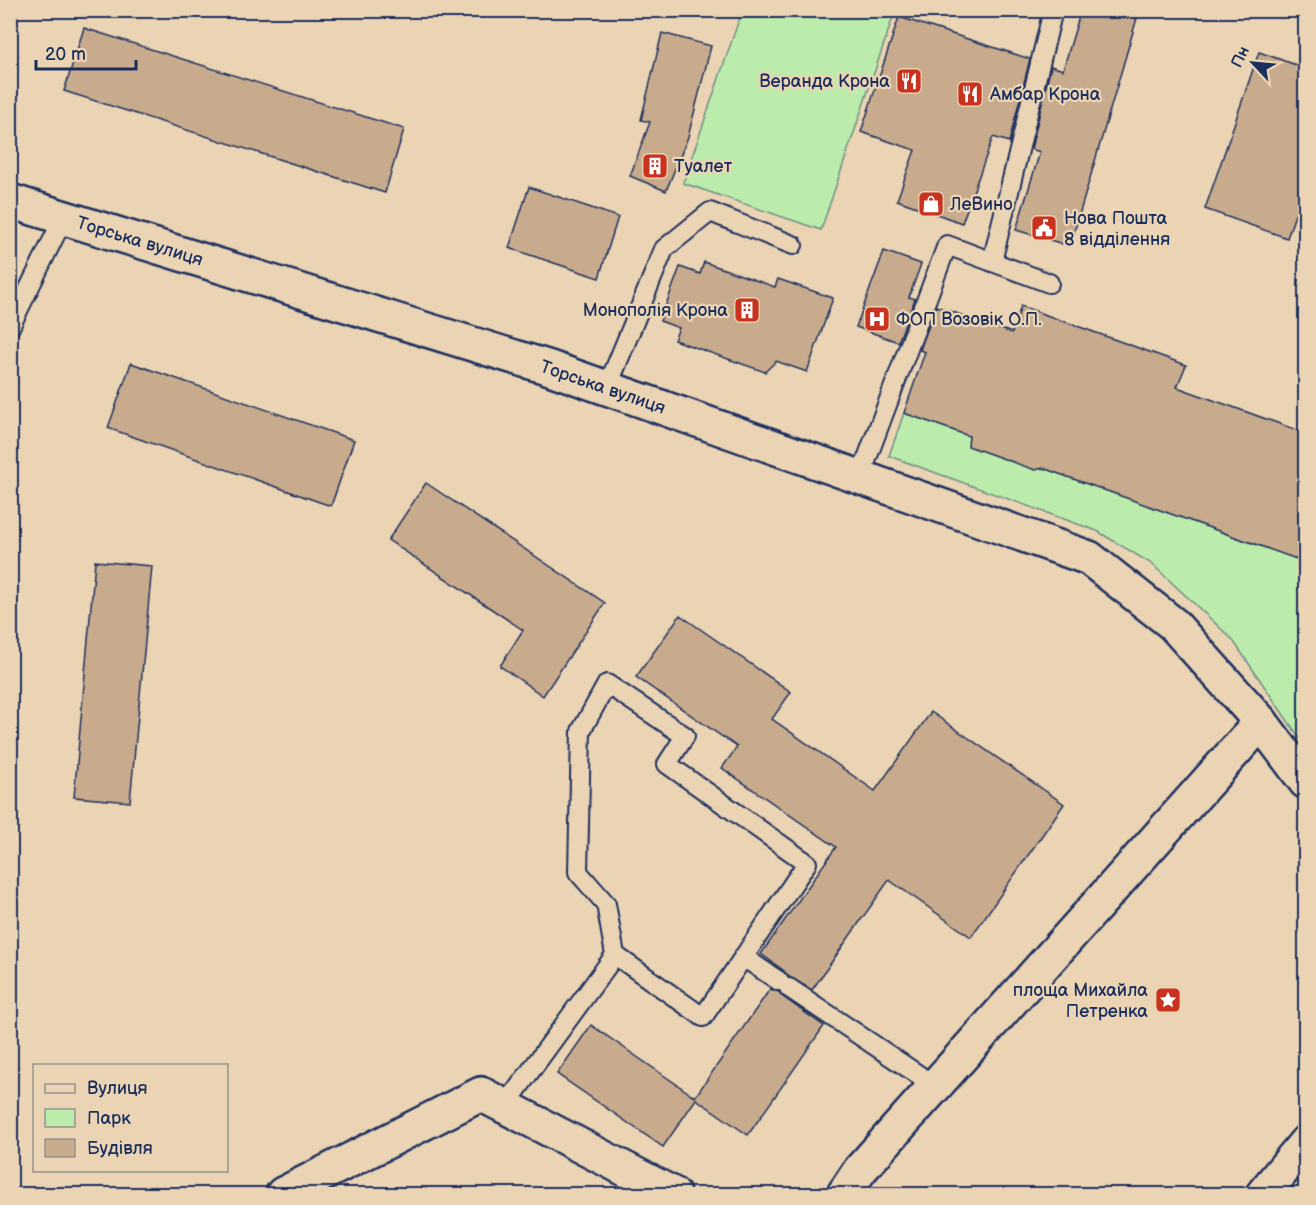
<svg xmlns="http://www.w3.org/2000/svg" width="1316" height="1205" font-family="'Balsamiq Sans',sans-serif">
  <style>
    .green { fill: #bcecab; stroke: #6c8e84; stroke-width: 1.5 }
    .building { fill: #c8ab8d; stroke: #1b2f5e; stroke-width: 1.5 }
    .lines { fill: none; stroke-linecap: round; stroke-linejoin: round }
    .service-casing { stroke: #1b2f5e; stroke-width: 22 }
    .minor-casing { stroke: #1b2f5e; stroke-width: 38 }
    .secondary-casing { stroke: #1b2f5e; stroke-width: 38 }
    .service { stroke: #ebd4b4; stroke-width: 18 }
    .minor { stroke: #ebd4b4; stroke-width: 33 }
    .secondary { stroke: #ebd4b4; stroke-width: 33 }
    .labels { text-anchor: middle; stroke-width: 4.5; stroke-linejoin: round; paint-order: stroke }
    .poi-label { font-size: 18px; fill: #1b2f5e; stroke: #ebd4b4; text-anchor: start }
    .street-label { font-size: 18px; fill: #1b2f5e; stroke: #ebd4b4 }
  </style>
  <rect width="100%" height="100%" fill="#ebd4b4"/>
  <filter id="ink" filterUnits="userSpaceOnUse"><feTurbulence type="fractalNoise" baseFrequency=".0167" numOctaves="2"/><feDisplacementMap in="SourceGraphic" scale="12" xChannelSelector="R" yChannelSelector="G"/><feConvolveMatrix kernelMatrix="1 2 1 2 8 2 1 2 1" color-interpolation-filters="sRGB"/></filter>
  <g filter="url(#ink)">
    <path class="green" d="M742 11H895L821 230 683 183Z
      M904 413 969 436V446L1035 469 1043 468 1305 562V746L1232 639 1152 564 1097 531 889 456Z"/>
    <path class="building" d="M1081 10H1110L1137 18 1070 246 1016 230 1040 152 1031 149 1051 66 1063 70Z
      M899 17 1030 59 1009 142 993 137 962 223 897 200 915 150 861 132Z
      M84 28 404 129 385 193 64 91Z
      M662 33 711 46 688 137 666 191 630 176 650 122 641 120Z
      M1259 52 1305 68V186L1287 238 1205 209Z
      M529 187 618 217 599 278 509 248Z
      M884 251 921 264 909 297 915 299 898 342 856 327Z
      M704 262 775 287 778 279 833 298 807 372 776 361 765 372 674 340 679 328 660 321 680 267 700 274Z
      M936 306 1012 333 1021 306 1186 365 1177 387 1305 433V562L1043 468 1035 470 968 446 969 436 904 413 925 352 920 350Z
      M131 363 354 440 331 506 108 428Z
      M426 483 605 603 543 696 500 666 523 630 388 540Z
      M95 561 152 566 130 802 74 797Z
      M680 615 791 692 772 719 875 791 931 712 1064 804 971 937 889 880 812 990 789 977 783 970 761 954 836 847 722 768 737 747 636 677Z
      M770 989 779 992 783 997 824 1026 748 1135 696 1099 663 1147 557 1074 591 1025 695 1097Z"/>
    <g class="lines">
      <defs>
        <path id="service" d="M992 262 1053 10
          M10 327 64 217
          M607 388 664 249 710 212 793 245
          M860 477 947 245 1049 283
          M743 957 779 981
          M789 988 935 1086
          M505 1106 615 955 703 1017 807 863 667 764 685 736 607 684 581 731 578 872 606 904 615 955"/>
        <path id="minor" d="M283 1194 481 1094 673 1194
          M844 1194 860 1170 1261 722
          M1263 1194 1306 1142"/>
        <path id="secondary" d="M10 201 550 368 1089 558 1173 624 1261 722 1306 782"/>
      </defs>
      <use href="#service" class="service-casing"/>
      <use href="#minor" class="minor-casing"/>
      <use href="#secondary" class="secondary-casing"/>
      <use href="#service" class="service"/>
      <use href="#minor" class="minor"/>
      <use href="#secondary" class="secondary"/>
    </g>
  </g>
  <defs>
    <symbol id="restaurant-square" viewBox="-11 -11 22 22"><rect x="-9" y="-9" width="18" height="18" rx="4" fill="#c8321e" stroke="#ebd4b4"/><path d="M-5-6h1v4h1v-4h1v4h1v-4h1v5L-1.5 .5V6h-2V.5L-5-1ZM5-6V6H3V1.5H1.5Q1.5-4 5-6Z" fill="#fff"/></symbol>
    <symbol id="building-square" viewBox="-11 -11 22 22"><rect x="-9" y="-9" width="18" height="18" rx="4" fill="#c8321e" stroke="#ebd4b4"/><path d="M-4-6H4V6H1V3H-1V6H-4ZM-2.5-4.3h1.7v1.8h-1.7ZM.8-4.3h1.7v1.8H.8ZM-2.5-1h1.7V.8h-1.7ZM.8-1h1.7V.8H.8Z" fill="#fff"/></symbol>
    <symbol id="shop-square" viewBox="-11 -11 22 22"><rect x="-9" y="-9" width="18" height="18" rx="4" fill="#c8321e" stroke="#ebd4b4"/><path d="M-5-2.5h2.3a2.7 3.5 0 0 1 5.4 0H5L5.5 6h-11ZM-1.5-2.5h3a1.5 2.3 0 0 0-3 0Z" fill="#fff"/></symbol>
    <symbol id="civic-square" viewBox="-11 -11 22 22"><rect x="-9" y="-9" width="18" height="18" rx="4" fill="#c8321e" stroke="#ebd4b4"/><path d="M-.6-6.5H3V-4.5H.6V-3L4-1V1h2V6H-6V1h2V-1L-.6-3ZM-1.2 2.5V6h2.4V2.5Z" fill="#fff"/></symbol>
    <symbol id="hospital-square" viewBox="-11 -11 22 22"><rect x="-9" y="-9" width="18" height="18" rx="4" fill="#c8321e" stroke="#ebd4b4"/><path d="M-5-5h3v3.5h4V-5h3V5h-3V1.5h-4V5h-3Z" fill="#fff"/></symbol>
    <symbol id="sight-square" viewBox="-11 -11 22 22"><rect x="-9" y="-9" width="18" height="18" rx="4" fill="#c8321e" stroke="#ebd4b4"/><path d="M0-6L1.8-2.2L6-1.7L2.9 1.2L3.7 5.4L0 3.3L-3.7 5.4L-2.9 1.2L-6-1.7L-1.8-2.2Z" fill="#fff"/></symbol>
  </defs>
  <g fill-rule="evenodd">
    <use href="#restaurant-square" x="894" y="66" width="30" height="30"/>
    <use href="#restaurant-square" x="955" y="79" width="30" height="30"/>
    <use href="#building-square" x="640" y="151" width="30" height="30"/>
    <use href="#shop-square" x="916" y="189" width="30" height="30"/>
    <use href="#civic-square" x="1029" y="213" width="30" height="30"/>
    <use href="#building-square" x="732" y="295" width="30" height="30"/>
    <use href="#hospital-square" x="862" y="304" width="30" height="30"/>
    <use href="#sight-square" x="1153" y="985" width="30" height="30"/>
  </g>
  <g class="labels">
    <g class="poi-label">
      <text x="890" y="87" text-anchor="end">Веранда Крона</text>
      <text x="990" y="100">Амбар Крона</text>
      <text x="674" y="172">Туалет</text>
      <text x="950" y="210">ЛеВино</text>
      <text x="1064" y="224">Нова Пошта<tspan x="1064" dy="21">8 відділення</tspan></text>
      <text x="728" y="316" text-anchor="end">Монополія Крона</text>
      <text x="896" y="325">ФОП Возовік О.П.</text>
      <text x="1148" y="996" text-anchor="end">площа Михайла<tspan x="1148" dy="21">Петренка</tspan></text>
    </g>
    <g class="street-label">
      <text transform="translate(140 241) rotate(17)" y="6">Торська вулиця</text>
      <text transform="translate(603 387) rotate(19)" y="6">Торська вулиця</text>
    </g>
  </g>
  <rect width="1316" height="1205" fill="none" stroke="#ebd4b4" stroke-width="36"/>
  <rect x="18" y="18" width="1280" height="1169" fill="none" stroke="#1b2f5e" stroke-width="2" filter="url(#ink)"/>
  <rect x="33" y="1064" width="195" height="108" fill="#ebd4b4" stroke="#989292" stroke-width="1.5"/>
  <rect x="45" y="1084" width="30" height="9" fill="#ebd4b4" stroke="#989292" stroke-width="1.5"/>
  <text x="87" y="1094" font-size="18" fill="#1b2f5e">Вулиця</text>
  <rect x="45" y="1109" width="30" height="18" fill="#bcecab" stroke="#989292" stroke-width="1.5"/>
  <text x="87" y="1124" font-size="18" fill="#1b2f5e">Парк</text>
  <rect x="45" y="1139" width="30" height="18" fill="#c8ab8d" stroke="#989292" stroke-width="1.5"/>
  <text x="87" y="1154" font-size="18" fill="#1b2f5e">Будівля</text>
  <g transform="translate(1253 63) rotate(296)" stroke="#ebd4b4" stroke-width="4.5" paint-order="stroke">
  <path d="M0-4.5L10 22L0 15L-10 22Z" fill="#1b2f5e"/>
  <text y="-9" font-size="16" font-weight="bold" text-anchor="middle" fill="#1b2f5e">Пн</text>
  </g>
  <path d="M36 60v9h100v-9" fill="none" stroke="#1b2f5e" stroke-width="3"/>
  <text x="45" y="60" font-size="18" fill="#1b2f5e" stroke="#ebd4b4" stroke-width="4.5" paint-order="stroke">20 m</text>
</svg>
